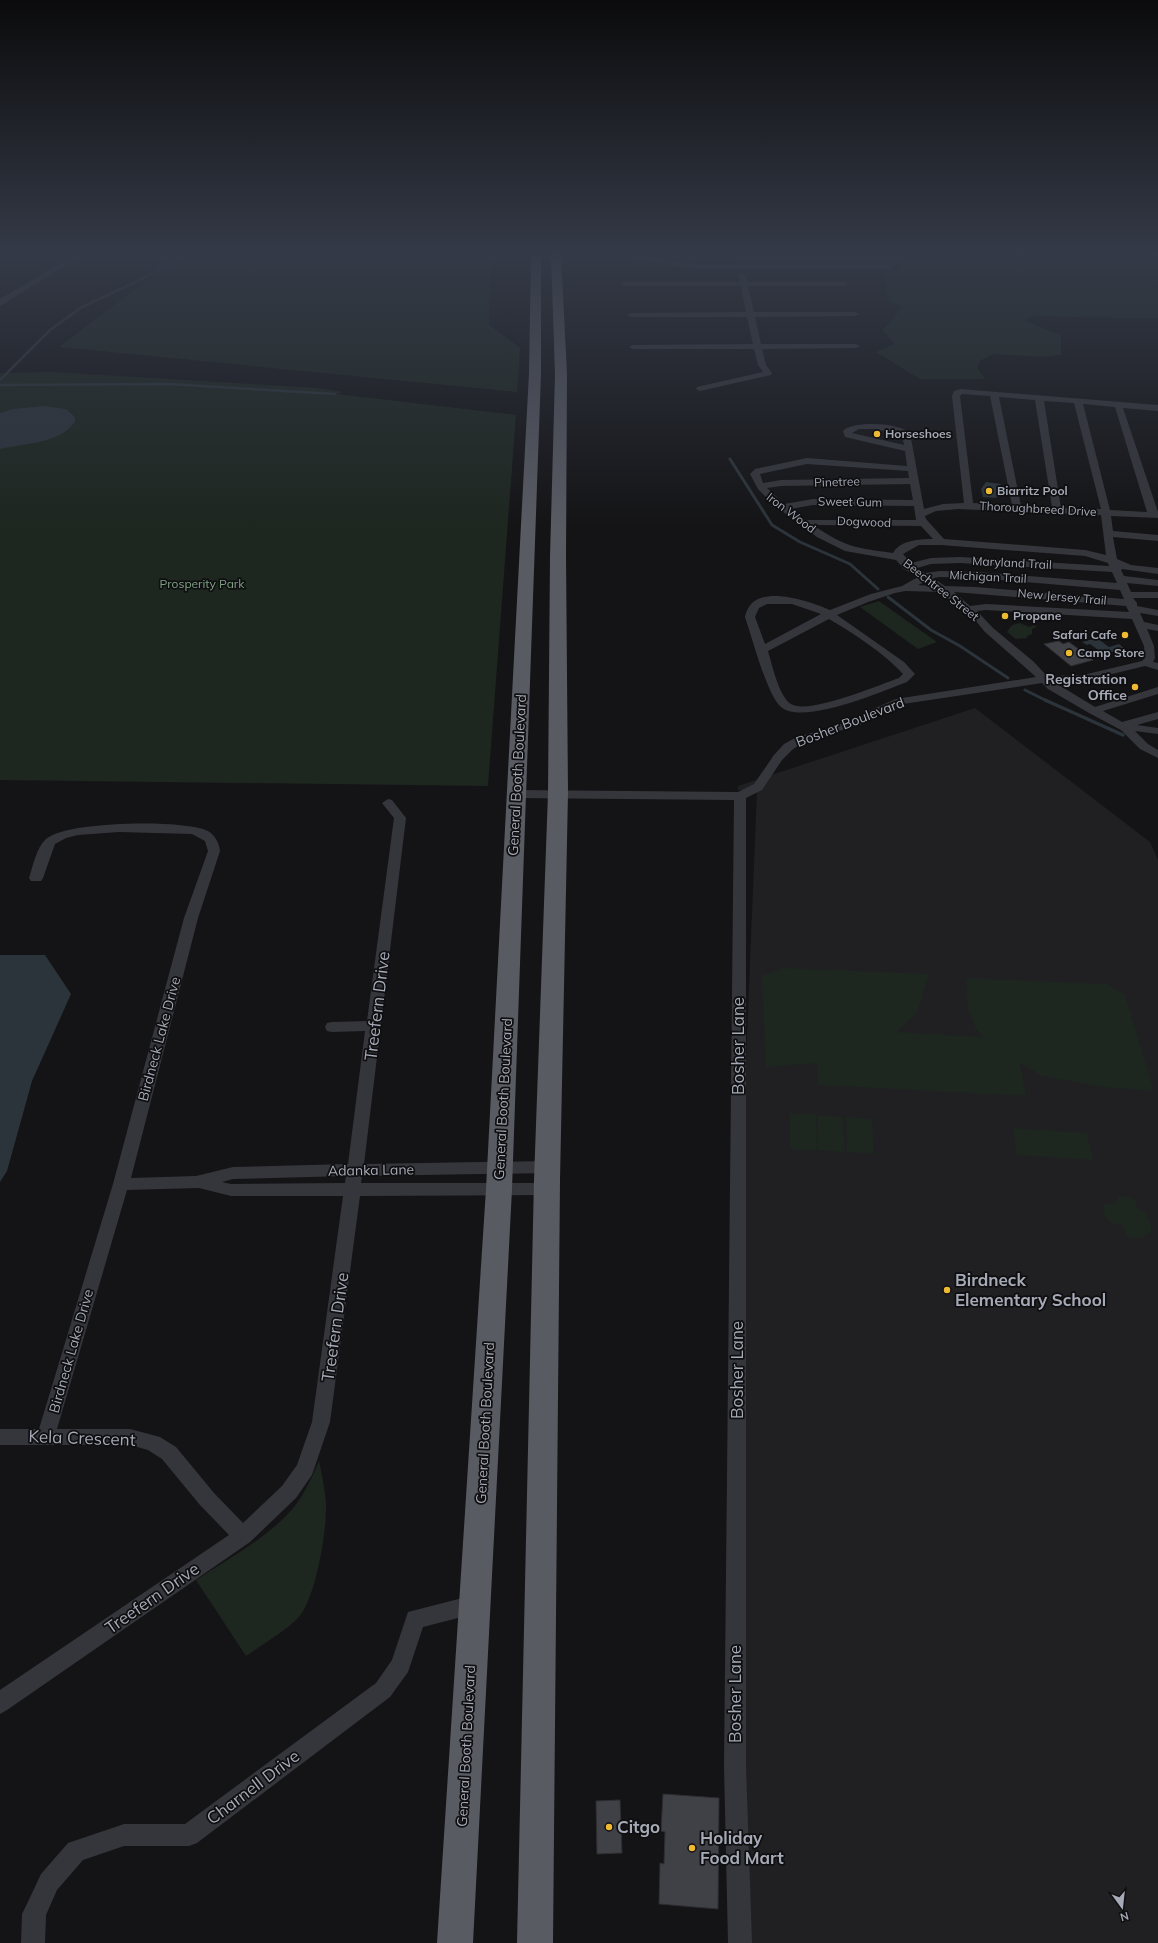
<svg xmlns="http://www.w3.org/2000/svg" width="1158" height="1943" font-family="Mulish,sans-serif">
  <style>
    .built { fill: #202023 }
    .green { fill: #1e2620 }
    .water { fill: #2c343b }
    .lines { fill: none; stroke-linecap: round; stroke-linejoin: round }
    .stream-far2 { stroke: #2c343b; stroke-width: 2.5 }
    .stream-far1 { stroke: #2c343b; stroke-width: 3 }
    .stream { stroke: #2c343b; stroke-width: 3.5 }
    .building { fill: #404146; stroke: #2e2e32 }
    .minor { fill: #35363b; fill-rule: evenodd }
    .tertiary { fill: #35363b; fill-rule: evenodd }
    .trunk { fill: #595b63; fill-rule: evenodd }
    .poi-dot { fill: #efba33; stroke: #0f0f11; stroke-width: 1.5 }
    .labels { text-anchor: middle; stroke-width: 3.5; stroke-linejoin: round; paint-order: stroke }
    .far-poi-label { font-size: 12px; font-weight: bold; fill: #a6aab6; stroke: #0f0f11; text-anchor: start }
    .far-street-label { font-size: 12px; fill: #a6aab6; stroke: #0f0f11 }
    .far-park-label { font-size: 12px; fill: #7da181; stroke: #0f0f11 }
    .poi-label { font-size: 14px; font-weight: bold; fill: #a6aab6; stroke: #0f0f11; text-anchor: end }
    .street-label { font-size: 14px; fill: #a6aab6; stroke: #0f0f11 }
    .near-street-label { font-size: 17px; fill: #a6aab6; stroke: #0f0f11 }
    .near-poi-label { font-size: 17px; font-weight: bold; fill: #a6aab6; stroke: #0f0f11; text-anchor: start }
  </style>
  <rect width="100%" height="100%" fill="#141416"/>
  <path class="built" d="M975 708 1150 842 1158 860V1943H728L745 1085 757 791 738 790V786Z"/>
  <path class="green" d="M181 255H491L489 325 520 348 517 392 59 347Z
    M741 255H1158V319L1032 316 1025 321 1061 335V355L1041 357 993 354 980 361 977 368 985 379H920L876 352 895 344 882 330 891 322 902 306 889 302 884 274 900 270 902 262H745Z
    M52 372 317 388 343 392 336 394 516 415 488 786 0 780V373Z
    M879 601 937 642 918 649 860 607Z
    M1020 623 1029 627 1034 625 1037 627 1032 629V634L1027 636V638L1016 639 1007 632 1012 625Z
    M783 968 929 974 917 1013 897 1032 983 1037 976 1029 968 1009 966 978 1107 984 1125 995 1154 1091 1103 1087 1042 1076 1020 1063 1026 1096 818 1085 817 1063 766 1067 762 976Z
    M790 1113 816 1115 817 1151 790 1149Z
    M817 1115 843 1117 845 1152 818 1150Z
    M846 1117 872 1119 874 1154 847 1152Z
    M1013 1128 1087 1133 1093 1160 1017 1155Z
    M1129 1196 1135 1200 1137 1208 1147 1213 1152 1230C1145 1238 1139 1239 1128 1238L1122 1225C1106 1222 1105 1221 1103 1204H1114L1119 1197Z
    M319 1461C322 1475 325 1489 326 1504 327 1530 316 1599 298 1618 287 1630 260 1646 246 1656L196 1580C229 1558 268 1538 294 1507 305 1493 312 1477 319 1461Z"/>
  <path class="water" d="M44 406 66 409 75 417V422C59 444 25 443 0 449V413L13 409Z
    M986 482 1001 484 996 492 997 494 1001 495 995 498 983 497 981 489Z
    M1097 638 1109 647 1119 644 1125 649 1104 654 1090 644 1087 645 1082 642Z
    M0 955H45L71 994 32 1081 7 1171 0 1182Z"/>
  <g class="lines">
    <path class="stream-far2" d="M0 380 50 330 82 307 142 279 184 255
      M0 385 168 384 335 394"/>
    <path class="stream-far1" d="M730 459 772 525 800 542 850 564 878 589
      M888 597 931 630 960 646 1008 678
      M1025 690 1047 701"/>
    <path class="stream" d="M1045 700 1123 735"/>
  </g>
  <path class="building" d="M1059 641 1063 644 1069 642 1093 660 1071 666 1044 644Z
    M663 1794 719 1798 718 1909 659 1904 660 1863 664 1864 665 1832 661 1831Z
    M620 1800 622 1853 597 1854 596 1801Z"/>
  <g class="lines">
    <path class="minor" d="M630 255H640L673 262 703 265H889L893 267 889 269H703L673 266Z
      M739 274H745L747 282H844L848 284 844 286H748L754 312H855L859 314 855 316 755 317 761 344H856L860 346 856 348 762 349 766 365 772 373 771 375 700 391 696 389 697 387 763 372 758 365 754 349H633L629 347 633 345 753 344 747 317H631L627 315 631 313 746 312 741 286H625L621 284 625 282H740Z
      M961 389 1158 405V411L1123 408 1158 512V518L1111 516 1113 531 1158 535V541L1113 537 1117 559 1131 565 1158 568V574L1122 569 1121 570 1124 576 1158 580V586L1127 583 1131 592H1158V598H1133L1137 603V606L1158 610V616L1140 613 1144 622 1158 625V631L1147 629 1154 646 1155 658 1153 662 1158 663V670L1145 666 1083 681 1054 682 1095 707 1158 687V694L1103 711 1122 722 1158 712V719L1137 725 1158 728V734L1135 731 1148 744 1158 750V758L1140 749 1121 730 1089 713 1048 689 1042 683 903 704 874 716 865 723 803 742 792 750 782 760 762 790 746 798V1766L752 1943H728L724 1766 734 800 516 798 510 794 516 790 738 792 754 784 774 755 784 744 795 738 857 719 866 712 896 699 1036 677 985 632 975 620 940 592 905 591 895 593 868 602 837 615 904 662 915 674 907 682C883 691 802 726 781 707 767 695 752 637 745 617 746 612 748 607 752 603 769 587 812 602 830 610L871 594 902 586 918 577 904 569 896 560 845 551 817 537 774 505 758 489 750 474 755 469 807 458 907 466 905 451 845 437 843 431C853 420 900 423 910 433L924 509 943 504 964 503 952 396 954 391ZM962 394 990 396 1012 505 973 503 960 396ZM999 397 1035 400 1052 507 1021 506ZM1044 401 1074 403 1101 509 1061 508ZM1083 404 1115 407 1147 512 1110 510ZM859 429H876L902 435 904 445 852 433ZM807 464 908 471 909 478 781 480 763 483 760 474ZM910 484 913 500 813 499 784 504 767 488 781 486ZM813 505 914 506 916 520H805L790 509ZM958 509 1101 515 1106 555 1085 550 944 539 926 519 925 516 936 511ZM813 525 921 526 933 539C920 539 900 540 893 553 856 548 845 547 813 525ZM919 545H941L1085 556 1108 563 1109 566 960 557 931 558 911 563 903 554ZM960 563 1112 572 1117 583 978 572 940 571 925 573 917 568 931 564ZM940 577 978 578 1120 590 1124 599 976 587 945 586 933 578ZM925 582 930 586 918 585ZM954 592 1126 606 1129 612 986 604 970 606ZM767 604H792L821 614 765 644 755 617 759 608ZM986 610 1132 619 1144 646 1145 658 1142 661 1083 675 1047 676 1034 662 993 628 977 611ZM829 619C853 633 884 653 903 674L899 678C879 685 808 715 791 704 779 697 772 664 768 651Z
      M388 799 392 800 406 818 364 1164 547 1161 553 1163 555 1167 553 1171 547 1173 362 1176 361 1183H547L553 1185 555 1189 553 1193 547 1195 360 1196 330 1422 312 1475 296 1498 250 1542 7 1710 0 1714V1690L229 1535 200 1505 162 1459 148 1450 130 1445H0V1429H39L113 1184 184 918 208 851 205 841 192 834 119 832 78 835 66 838 55 844 43 878 41 881H31L29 878C33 866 36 848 46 839 65 821 185 819 208 831 215 835 219 843 220 851L198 918 131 1178 196 1176 233 1167 348 1164 365 1031 332 1032 327 1031 325 1027 327 1023 332 1022 367 1021 394 818 382 803ZM346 1176 345 1183 231 1184 222 1182 233 1179ZM199 1188 231 1196H343L312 1422 297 1465 282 1486 243 1523 214 1493 176 1447 160 1437 130 1429H57L127 1190Z
      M474 1595 481 1598 484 1605 481 1612 423 1627 408 1672 390 1697 197 1843 189 1846H124L83 1860 57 1890 46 1915 45 1943H21L22 1914 26 1906 41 1874 68 1843 124 1824H185L376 1683 392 1660 408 1612Z"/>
    <path class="tertiary" d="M74 255H83L0 306V299Z"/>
    <path class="trunk" d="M531 255H541V373L512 1189 473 1943H437L486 1189 529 373Z
      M551 255H561L567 374 566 557 568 793 560 1180 553 1943H517L534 1180 548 793 550 557 555 374Z"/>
  </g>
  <linearGradient id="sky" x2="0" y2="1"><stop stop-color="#0b0b0c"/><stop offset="0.48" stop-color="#343a47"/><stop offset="1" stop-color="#343a47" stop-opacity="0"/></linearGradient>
  <rect width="1158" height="527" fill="url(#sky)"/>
  <g class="poi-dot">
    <circle cx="877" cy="434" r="4"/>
    <circle cx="989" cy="491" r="4"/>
    <circle cx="1005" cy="616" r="4"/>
    <circle cx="1125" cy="635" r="4"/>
    <circle cx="1069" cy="653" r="4"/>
    <circle cx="1135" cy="687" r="4"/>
    <circle cx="947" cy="1290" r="4"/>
    <circle cx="609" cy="1827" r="4"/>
    <circle cx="692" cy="1848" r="4"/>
  </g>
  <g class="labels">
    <g class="far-poi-label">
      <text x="885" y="438">Horseshoes</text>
      <text x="997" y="495">Biarritz Pool</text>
      <text x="1013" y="620">Propane</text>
      <text x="1117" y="639" text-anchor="end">Safari Cafe</text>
      <text x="1077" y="657">Camp Store</text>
    </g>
    <g class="far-street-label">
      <text transform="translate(837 482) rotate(-2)" y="4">Pinetree</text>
      <text transform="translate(850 502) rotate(1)" y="4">Sweet Gum</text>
      <text transform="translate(1038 509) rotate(3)" y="4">Thoroughbreed Drive</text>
      <text transform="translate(791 513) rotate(37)" y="4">Iron Wood</text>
      <text transform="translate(864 522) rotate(2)" y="4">Dogwood</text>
      <text transform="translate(1012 563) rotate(3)" y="4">Maryland Trail</text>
      <text transform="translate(988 577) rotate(3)" y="4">Michigan Trail</text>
      <text transform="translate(941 590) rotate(38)" y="4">Beechtree Street</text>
      <text transform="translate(1062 597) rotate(5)" y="4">New Jersey Trail</text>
    </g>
    <g class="far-park-label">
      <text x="202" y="588">Prosperity Park</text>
    </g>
    <g class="poi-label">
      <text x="1127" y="684">Registration<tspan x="1127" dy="16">Office</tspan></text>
    </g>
    <g class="street-label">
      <text transform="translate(850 722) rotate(-21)" y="5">Bosher Boulevard</text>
      <text transform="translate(517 775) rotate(-87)" y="5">General Booth Boulevard</text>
      <text transform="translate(159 1039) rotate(-75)" y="5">Birdneck Lake Drive</text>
      <text transform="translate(503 1099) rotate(-87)" y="5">General Booth Boulevard</text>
      <text transform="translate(371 1170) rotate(-1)" y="5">Adanka Lane</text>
      <text transform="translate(71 1351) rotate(-74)" y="5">Birdneck Lake Drive</text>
      <text transform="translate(485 1423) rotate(-87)" y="5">General Booth Boulevard</text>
      <text transform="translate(466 1746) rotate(-87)" y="5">General Booth Boulevard</text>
    </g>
    <g class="near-street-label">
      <text transform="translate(377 1006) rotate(-83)" y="6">Treefern Drive</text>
      <text transform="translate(738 1046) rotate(-90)" y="6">Bosher Lane</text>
      <text transform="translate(335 1327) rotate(-82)" y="6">Treefern Drive</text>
      <text transform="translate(737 1370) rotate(-90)" y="6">Bosher Lane</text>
      <text transform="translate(82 1438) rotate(2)" y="6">Kela Crescent</text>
      <text transform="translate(152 1598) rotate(-35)" y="6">Treefern Drive</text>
      <text transform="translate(735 1694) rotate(-90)" y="6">Bosher Lane</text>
      <text transform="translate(253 1787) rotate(-37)" y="6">Charnell Drive</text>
    </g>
    <g class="near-poi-label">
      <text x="955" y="1286">Birdneck<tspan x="955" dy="20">Elementary School</tspan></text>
      <text x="617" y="1833">Citgo</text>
      <text x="700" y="1844">Holiday<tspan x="700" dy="20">Food Mart</tspan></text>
    </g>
  </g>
  <g transform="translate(1122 1907) rotate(165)" stroke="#0f0f11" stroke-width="3" paint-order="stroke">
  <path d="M0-3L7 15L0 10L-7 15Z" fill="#a6aab6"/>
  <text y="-6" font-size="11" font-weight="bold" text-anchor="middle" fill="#a6aab6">N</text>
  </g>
</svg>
